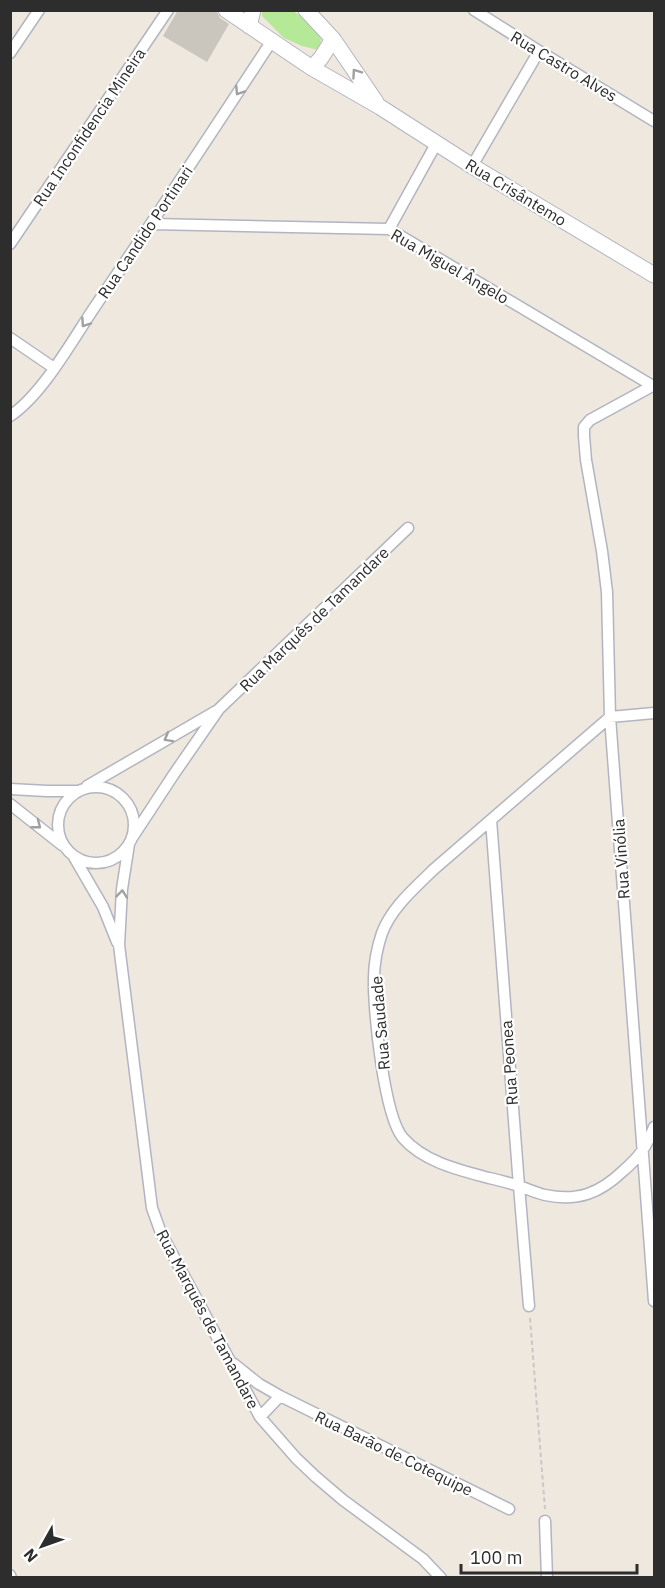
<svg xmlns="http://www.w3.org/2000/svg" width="665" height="1588" font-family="'IBM Plex Sans',sans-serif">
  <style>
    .green { fill: #b5e998 }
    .building { fill: #cbc6bd }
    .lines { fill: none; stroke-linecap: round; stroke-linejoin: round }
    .street-casing { stroke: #b2b5c1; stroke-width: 13 }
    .secondary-casing { stroke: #b2b5c1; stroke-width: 17 }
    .path { stroke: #c8c8c8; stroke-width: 2; stroke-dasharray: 4.5 3; stroke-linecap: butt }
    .street { stroke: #fff; stroke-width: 10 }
    .secondary { stroke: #fff; stroke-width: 15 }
    .oneway { stroke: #a0a0a0 }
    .labels { text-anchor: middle; stroke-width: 4.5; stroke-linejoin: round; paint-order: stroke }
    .street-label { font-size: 16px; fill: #2d2d2d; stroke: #fff }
  </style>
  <rect width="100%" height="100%" fill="#efe8de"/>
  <path class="green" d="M262 11H293L305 19 321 39 320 49 318 50 302 46 284 38 262 16Z"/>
  <path class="building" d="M178 10H216L220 18 229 24 207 62 163 36Z"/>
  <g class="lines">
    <defs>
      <path id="street" d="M474 10 539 51 654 121
        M10 53 39 10
        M472 166 539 51
        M152 224 389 229 653 386
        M389 229 436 144
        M10 244 168 10
        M10 338 54 368
        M654 385 590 420 584 427V436L586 460 602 551 607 592 610 717 654 1301
        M10 416C42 395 72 341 94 308 154 220 213 131 271 42
        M654 713 610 717 433 870C414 889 392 907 382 933 377 948 374 963 374 978 373 1009 384 1116 403 1138 424 1162 459 1170 489 1178 499 1180 509 1183 519 1186 528 1189 536 1193 545 1195 578 1202 600 1193 623 1171 630 1165 637 1158 642 1151 647 1144 651 1135 654 1127
        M87 786 216 711
        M58 825a38 38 0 1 1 76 0a38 38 0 1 1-76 0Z
        M10 789 47 791H78
        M10 804 62 845
        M491 820 519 1186 529 1306
        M132 838 174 774 219 709 408 528
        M129 844 122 889 119 945 152 1208 161 1233 260 1417 296 1458 316 1477 343 1500 423 1559 441 1578
        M74 857 103 907 117 942
        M234 1364 259 1384 280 1396 509 1509
        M260 1417 280 1396
        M545 1521 547 1578
        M10 1575 11 1578"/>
      <path id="secondary" d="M226 10 312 68 380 107 472 166 654 275
        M306 10 333 39 376 102
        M249 26 253 10
        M312 68 321 58 333 39"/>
    </defs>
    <use href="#street" class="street-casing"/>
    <use href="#secondary" class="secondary-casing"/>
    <path class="path" d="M530 1318 545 1509"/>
    <use href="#street" class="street"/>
    <use href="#secondary" class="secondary"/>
  </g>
  <defs><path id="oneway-chevron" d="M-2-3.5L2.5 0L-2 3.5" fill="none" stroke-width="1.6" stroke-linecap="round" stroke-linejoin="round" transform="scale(1.5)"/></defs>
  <g class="oneway">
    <use href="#oneway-chevron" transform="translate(356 73) rotate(-125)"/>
    <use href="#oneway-chevron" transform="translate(239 91) rotate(123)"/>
    <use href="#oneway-chevron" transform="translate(85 323) rotate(124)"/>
    <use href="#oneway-chevron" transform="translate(168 738) rotate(151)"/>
    <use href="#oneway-chevron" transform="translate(37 825) rotate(38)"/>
    <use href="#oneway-chevron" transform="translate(122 894) rotate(-84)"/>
  </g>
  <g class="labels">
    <g class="street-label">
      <text transform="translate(564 66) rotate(31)" y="6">Rua Castro Alves</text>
      <text transform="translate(89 127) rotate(-56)" y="6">Rua Inconfidencia Mineira</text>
      <text transform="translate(516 192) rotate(31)" y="6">Rua Crisântemo</text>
      <text transform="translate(145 232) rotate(-56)" y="6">Rua Candido Portinari</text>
      <text transform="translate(450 266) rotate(30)" y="6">Rua Miguel Ângelo</text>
      <text transform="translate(314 619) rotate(-44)" y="6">Rua Marquês de Tamandare</text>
      <text transform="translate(621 859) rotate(-94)" y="6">Rua Vinólia</text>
      <text transform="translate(380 1023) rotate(-95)" y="6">Rua Saudade</text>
      <text transform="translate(509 1063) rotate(-94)" y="6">Rua Peonea</text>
      <text transform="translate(208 1319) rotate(62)" y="6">Rua Marquês de Tamandare</text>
      <text transform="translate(394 1453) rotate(26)" y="6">Rua Barão de Cotequipe</text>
    </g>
  </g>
  <rect width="665" height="1588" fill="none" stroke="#2d2d2d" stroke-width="24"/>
  <g transform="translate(42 1546) rotate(230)" stroke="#ffffff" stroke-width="4.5" paint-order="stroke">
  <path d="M0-4.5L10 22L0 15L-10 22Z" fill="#2d2d2d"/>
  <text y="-9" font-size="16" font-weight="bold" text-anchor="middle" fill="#2d2d2d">N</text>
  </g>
  <path d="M461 1564v9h176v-9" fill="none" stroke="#2d2d2d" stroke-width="3"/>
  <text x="470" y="1564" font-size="18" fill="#2d2d2d" stroke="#ffffff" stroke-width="4.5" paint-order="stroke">100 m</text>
</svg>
